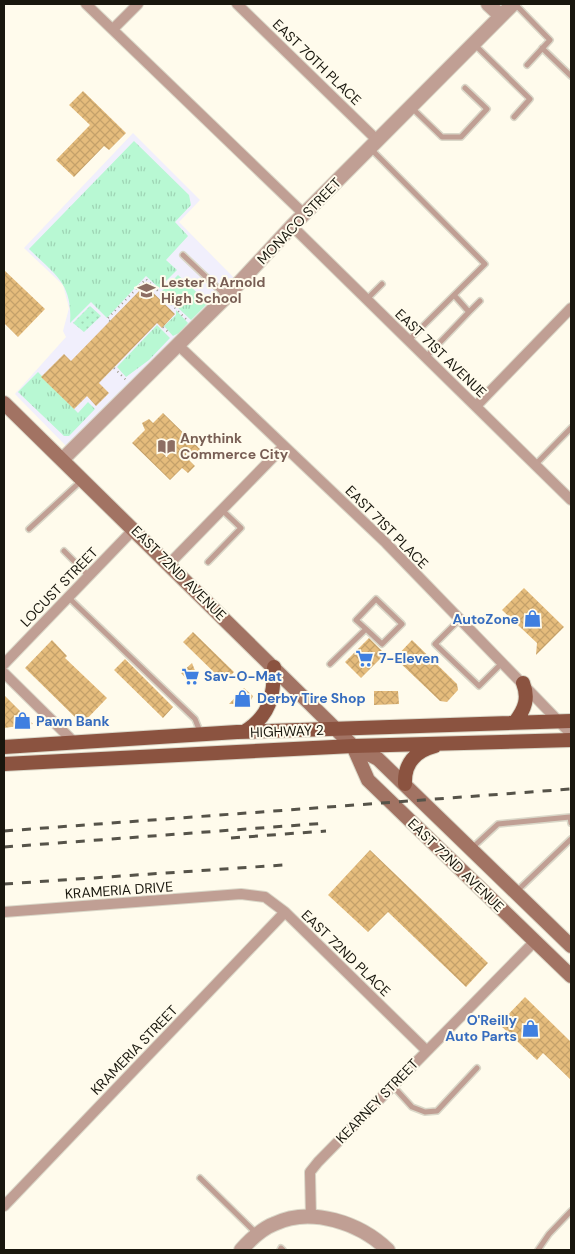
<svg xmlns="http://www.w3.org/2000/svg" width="575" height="1254" font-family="'DM Sans',sans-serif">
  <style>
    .education { fill: #f1effc }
    .grass { fill: url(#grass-tufts) }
    .park { fill: url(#park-dots) }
    .building { fill: url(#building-cross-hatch) }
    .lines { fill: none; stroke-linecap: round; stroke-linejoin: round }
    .service-casing { stroke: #dad7c8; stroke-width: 8 }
    .minor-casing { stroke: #dad7c8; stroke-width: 12 }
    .tertiary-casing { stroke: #dad7c8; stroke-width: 16 }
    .secondary-casing { stroke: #dad7c8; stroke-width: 16 }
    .primary-casing { stroke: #dad7c8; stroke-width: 16 }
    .path { stroke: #9d9a8d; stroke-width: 2; stroke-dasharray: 1 4; stroke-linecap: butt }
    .service { stroke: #c09f94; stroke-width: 5 }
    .minor { stroke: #c09f94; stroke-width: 10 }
    .tertiary { stroke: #c09f94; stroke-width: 14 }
    .secondary { stroke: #a27363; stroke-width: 14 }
    .primary { stroke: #8b5340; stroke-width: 14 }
    .rail { stroke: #565349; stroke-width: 3; stroke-dasharray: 9 9; stroke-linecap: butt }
    .labels { text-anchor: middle; stroke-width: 4; stroke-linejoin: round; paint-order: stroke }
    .street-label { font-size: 14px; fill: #19170e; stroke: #fffbec }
    .education-label { font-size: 14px; font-weight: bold; fill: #785e54; stroke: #fffbec; text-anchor: start }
    .shop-label { font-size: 14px; font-weight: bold; fill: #366cbe; stroke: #fffbec; text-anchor: start }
  </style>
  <defs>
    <pattern id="grass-tufts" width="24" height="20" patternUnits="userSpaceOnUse" patternTransform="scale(1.25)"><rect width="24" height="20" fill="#b8f8d3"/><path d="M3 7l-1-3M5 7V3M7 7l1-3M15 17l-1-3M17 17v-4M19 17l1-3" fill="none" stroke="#9ed4b4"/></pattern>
    <pattern id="park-dots" width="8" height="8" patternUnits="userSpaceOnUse" patternTransform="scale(1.25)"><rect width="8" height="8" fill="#b8f8d3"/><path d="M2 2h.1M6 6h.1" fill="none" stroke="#9ed4b4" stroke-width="1.8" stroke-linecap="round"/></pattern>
    <pattern id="building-cross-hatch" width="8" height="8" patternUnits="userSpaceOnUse" patternTransform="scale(1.25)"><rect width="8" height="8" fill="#e5bc7c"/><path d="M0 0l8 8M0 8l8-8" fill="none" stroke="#c4a16a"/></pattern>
  </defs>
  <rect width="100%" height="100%" fill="#fffbec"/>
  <path class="education" d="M133 133 200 200 179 222 237 281 68 448 15 394 66 337 63 331 69 308 63 285 24 248Z"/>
  <path class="grass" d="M134 141 189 195 191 205 175 222 188 236 166 260 177 270 159 288 146 276 107 318 91 302 70 323C73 283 54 274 29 249Z
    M178 275 205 300 209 302 191 320 161 292Z
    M176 310 188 323 179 333 173 336 164 326 176 315Z
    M157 325 170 338 149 360 126 377 117 367Z
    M38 372 78 413 88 402 95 409 69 436H64L18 392Z"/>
  <path class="park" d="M90 306 101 316 84 332 73 323Z"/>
  <path class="building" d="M83 91 126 133 109 150 104 146 74 177 56 160 90 125 69 105Z
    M4 270 45 309 18 337 4 323Z
    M145 285 175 314 162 328 157 323 99 383 109 393 96 406 87 396 74 409 41 377 64 354 71 361Z
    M163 413 200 449 189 460 195 466 188 473 182 468 170 480 132 443 145 430 142 423 149 419 153 423Z
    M524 588 564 627 536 655 537 643 502 610Z
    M193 632 234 672 224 682 183 642Z
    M369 638 385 654 361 678 345 662Z
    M52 640 67 656 65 658 107 698 82 724 25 668Z
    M412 640 457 684 458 690 447 702 440 701 395 658Z
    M125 659 173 707 163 718 114 670Z
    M192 663 198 678 192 684 181 673Z
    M244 688 253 696 251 700 241 704H229Z
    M374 691H398L399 704 374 705Z
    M4 695 33 724 4 728Z
    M370 850 488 963 466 987 388 912 368 932 328 895Z
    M525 997 571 1042V1080L543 1053 537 1060 499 1024Z"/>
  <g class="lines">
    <defs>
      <path id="service" d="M515 4 550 40 527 65
        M474 44 530 99 514 117
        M542 48 571 76
        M411 107 442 137H461L487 109 465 88
        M370 148 485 264 409 340
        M183 255 226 296
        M367 299 382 284
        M469 312 480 301
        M426 357 469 312 454 295
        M535 465 571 428
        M29 529 81 481
        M64 551 89 576
        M208 562 241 528 221 509
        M69 598 195 719 201 734
        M460 619 435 644 479 686 502 663
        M330 664 366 629 382 644 402 624 376 599 356 620 366 629
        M472 848 498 824 570 817 571 823
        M516 892 571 839
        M392 1085 412 1107 425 1112 437 1111 477 1068
        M200 1178 257 1234
        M280 1250 281 1248 283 1250
        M538 1250 549 1234 571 1211"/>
      <path id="minor" d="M86 4 304 214
        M237 4 377 140
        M113 29 138 4
        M292 226 571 500
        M178 345 386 543 571 734
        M476 406 571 308
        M170 563 284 446
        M4 664 134 529
        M4 673 74 742
        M4 912 241 894 265 897 285 912 426 1050
        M4 1206 285 912
        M311 1218 310 1172 318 1162 535 941"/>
      <path id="tertiary" d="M488 4 501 16
        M63 459 227 296 292 226 513 4
        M241 1250C250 1240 261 1229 274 1224 311 1206 360 1223 388 1250"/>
      <path id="secondary" d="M4 403 353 746 378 759 571 946
        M353 746 368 780 571 976"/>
      <path id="primary" d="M515 722C525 709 529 698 523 683
        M244 732C270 716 274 696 274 667
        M4 747 237 732 571 721
        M4 764 353 746 571 740
        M405 784C404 764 415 751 435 746"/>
    </defs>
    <use href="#service" class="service-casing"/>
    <use href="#minor" class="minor-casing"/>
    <use href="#tertiary" class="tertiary-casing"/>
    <use href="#secondary" class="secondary-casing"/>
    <use href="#primary" class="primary-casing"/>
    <path class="path" d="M110 321 107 319 146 279 186 319
      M163 327 170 334
      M114 368 126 380"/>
    <use href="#service" class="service"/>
    <use href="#minor" class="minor"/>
    <use href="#tertiary" class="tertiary"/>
    <use href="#secondary" class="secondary"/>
    <use href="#primary" class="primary"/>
    <path class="rail" d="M4 831 571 789
      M231 838 326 831
      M4 847 327 823
      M4 884 283 865"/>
  </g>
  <defs>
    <symbol id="school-bare" viewBox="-9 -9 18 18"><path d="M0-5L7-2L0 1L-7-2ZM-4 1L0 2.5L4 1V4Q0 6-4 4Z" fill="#8d6e63" stroke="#fffbec" stroke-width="2.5" paint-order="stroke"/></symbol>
    <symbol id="library-bare" viewBox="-9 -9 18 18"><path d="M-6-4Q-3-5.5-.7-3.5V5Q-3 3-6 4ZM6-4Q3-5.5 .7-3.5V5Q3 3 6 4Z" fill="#8d6e63" stroke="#fffbec" stroke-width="2.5" paint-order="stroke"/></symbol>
    <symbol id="shop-bare" viewBox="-9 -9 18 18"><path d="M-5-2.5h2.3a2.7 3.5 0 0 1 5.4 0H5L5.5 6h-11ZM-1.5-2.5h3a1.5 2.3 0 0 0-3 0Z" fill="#3f7fe0" stroke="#fffbec" stroke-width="2.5" paint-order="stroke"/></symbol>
    <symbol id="supermarket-bare" viewBox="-9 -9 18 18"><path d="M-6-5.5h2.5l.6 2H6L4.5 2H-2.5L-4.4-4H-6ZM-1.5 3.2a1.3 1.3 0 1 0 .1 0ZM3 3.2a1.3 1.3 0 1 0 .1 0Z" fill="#3f7fe0" stroke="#fffbec" stroke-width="2.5" paint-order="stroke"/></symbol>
  </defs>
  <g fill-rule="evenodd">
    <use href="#school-bare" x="134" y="278" width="25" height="25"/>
    <use href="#library-bare" x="154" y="434" width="25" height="25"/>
    <use href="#shop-bare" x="520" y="606" width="25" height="25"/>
    <use href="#supermarket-bare" x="352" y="646" width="25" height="25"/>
    <use href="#supermarket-bare" x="178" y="664" width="25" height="25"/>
    <use href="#shop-bare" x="230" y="686" width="25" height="25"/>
    <use href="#shop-bare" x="10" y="708" width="25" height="25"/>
    <use href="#shop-bare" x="518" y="1016" width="25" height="25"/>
  </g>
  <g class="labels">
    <g class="street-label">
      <text transform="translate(317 62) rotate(44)" y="5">EAST 70TH PLACE</text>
      <text transform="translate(299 221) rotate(-46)" y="5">MONACO STREET</text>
      <text transform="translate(441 353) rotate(44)" y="5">EAST 71ST AVENUE</text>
      <text transform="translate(387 527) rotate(45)" y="5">EAST 71ST PLACE</text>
      <text transform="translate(179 573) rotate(45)" y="5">EAST 72ND AVENUE</text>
      <text transform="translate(59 587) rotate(-46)" y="5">LOCUST STREET</text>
      <text transform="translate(287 731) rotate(-2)" y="5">HIGHWAY 2</text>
      <text transform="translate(456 865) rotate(44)" y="5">EAST 72ND AVENUE</text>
      <text transform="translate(119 890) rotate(-4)" y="5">KRAMERIA DRIVE</text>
      <text transform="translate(346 953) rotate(44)" y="5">EAST 72ND PLACE</text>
      <text transform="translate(134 1050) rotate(-46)" y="5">KRAMERIA STREET</text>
      <text transform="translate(377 1101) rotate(-46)" y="5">KEARNEY STREET</text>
    </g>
    <g class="education-label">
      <text x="161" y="287">Lester R Arnold<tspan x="161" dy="16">High School</tspan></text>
      <text x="180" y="443">Anythink<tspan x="180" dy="16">Commerce City</tspan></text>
    </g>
    <g class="shop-label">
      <text x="519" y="624" text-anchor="end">AutoZone</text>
      <text x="379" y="663">7-Eleven</text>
      <text x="204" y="681">Sav-O-Mat</text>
      <text x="257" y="703">Derby Tire Shop</text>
      <text x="36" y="726">Pawn Bank</text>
      <text x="517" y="1025" text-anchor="end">O'Reilly<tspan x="517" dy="16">Auto Parts</tspan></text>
    </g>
  </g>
  <rect width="575" height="1254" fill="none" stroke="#19170e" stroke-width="10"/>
</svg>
